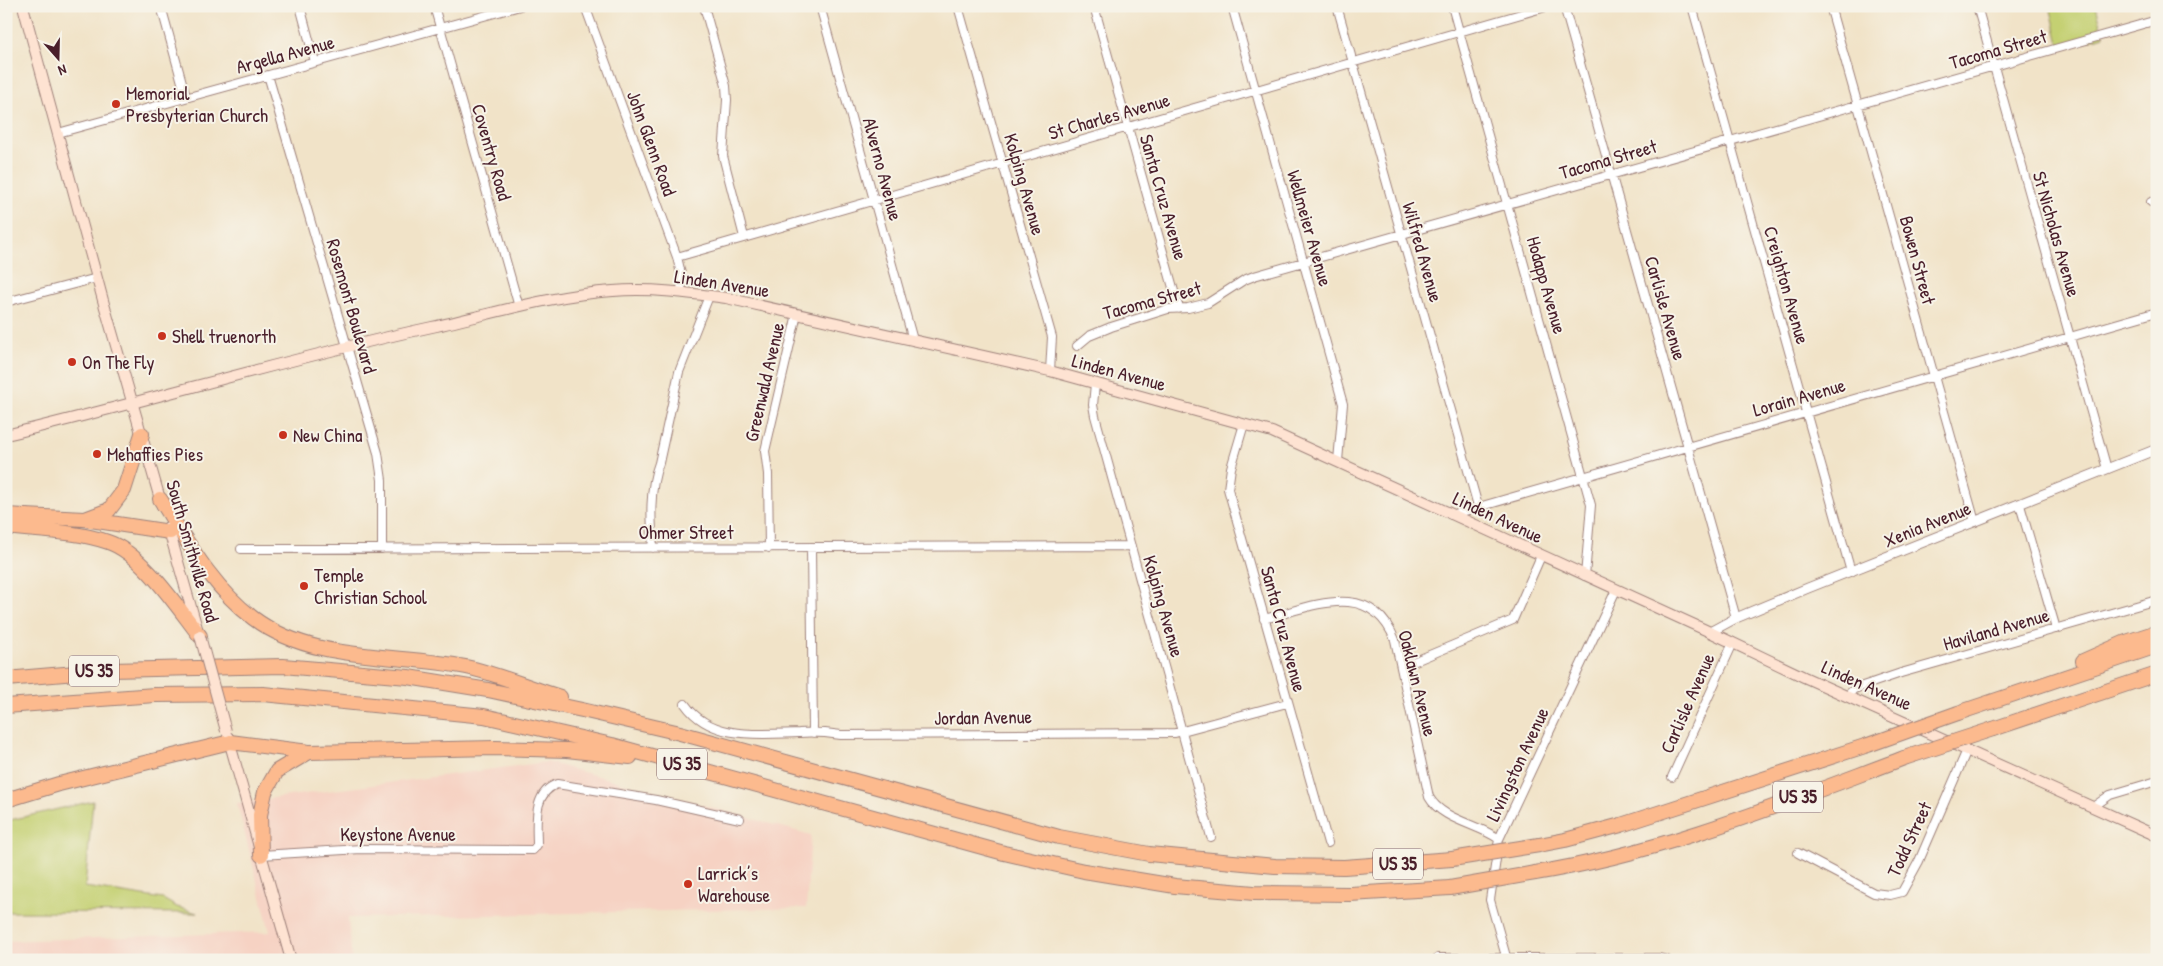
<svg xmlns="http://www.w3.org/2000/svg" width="2163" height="966" font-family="'Patrick Hand',sans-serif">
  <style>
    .built { fill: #f6d2c3 }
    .green { fill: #c4d072; stroke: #87784e }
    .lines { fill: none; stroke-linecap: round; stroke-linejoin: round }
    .minor-casing { stroke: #9e817a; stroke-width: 10 }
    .tertiary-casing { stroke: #9e817a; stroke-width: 11 }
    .secondary-casing { stroke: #9e817a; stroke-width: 12 }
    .motorway-casing { stroke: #9e817a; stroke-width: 16 }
    .minor { stroke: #fff; stroke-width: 8 }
    .tertiary { stroke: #fff; stroke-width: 9 }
    .secondary { stroke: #fee3d2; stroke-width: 10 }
    .motorway { stroke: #fcba8e; stroke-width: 14 }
    .secondary-bridge-casing { stroke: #9e817a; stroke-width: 12; stroke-linecap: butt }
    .motorway-bridge-casing { stroke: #9e817a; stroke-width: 16; stroke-linecap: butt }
    .secondary-bridge { stroke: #fee3d2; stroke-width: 10 }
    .motorway-bridge { stroke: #fcba8e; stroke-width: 14 }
    .poi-dot { fill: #c8321e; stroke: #f7f3e8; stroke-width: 2 }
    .labels { text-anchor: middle; stroke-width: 4; stroke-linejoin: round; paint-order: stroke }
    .shield { fill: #f7f3e8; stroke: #7e5f64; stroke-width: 1 }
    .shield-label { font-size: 18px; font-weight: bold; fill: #4a1f2b }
    .street-label { font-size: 19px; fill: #4a1f2b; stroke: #f7f3e8 }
    .poi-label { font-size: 19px; fill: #4a1f2b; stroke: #f7f3e8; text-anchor: start }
  </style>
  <rect width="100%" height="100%" fill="#f7f3e8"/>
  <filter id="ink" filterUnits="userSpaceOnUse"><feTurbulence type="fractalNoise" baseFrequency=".02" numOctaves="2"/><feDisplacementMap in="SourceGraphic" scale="10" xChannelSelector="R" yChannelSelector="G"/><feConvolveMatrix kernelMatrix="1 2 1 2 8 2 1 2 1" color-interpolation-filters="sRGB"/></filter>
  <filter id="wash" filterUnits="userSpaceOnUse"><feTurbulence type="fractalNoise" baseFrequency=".0096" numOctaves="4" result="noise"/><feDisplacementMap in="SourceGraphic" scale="20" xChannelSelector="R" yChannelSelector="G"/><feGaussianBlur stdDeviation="1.12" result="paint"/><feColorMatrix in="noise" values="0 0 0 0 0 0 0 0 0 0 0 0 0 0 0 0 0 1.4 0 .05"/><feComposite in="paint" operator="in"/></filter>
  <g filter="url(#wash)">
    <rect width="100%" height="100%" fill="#f1e3c8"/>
    <path class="built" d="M547 762 811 835 806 908 348 918 352 960H6V941L270 932 237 803Z"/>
    <path class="green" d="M2050 6H2096L2104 36 2060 48Z
      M93 801 85 887 163 899 177 907 197 913 6 912V821Z"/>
  </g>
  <g filter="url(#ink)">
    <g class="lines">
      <defs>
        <path id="minor" d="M161 6 186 97
          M300 6 315 62
          M434 6 519 307
          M585 6 677 257 682 278 681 292
          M704 6 726 86 727 100 723 156 744 237
          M820 6 913 340
          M958 6 1052 337 1050 371
          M1094 6 1179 309
          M1232 6 1343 404 1338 461
          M1337 6 1478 506
          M1452 6 1591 505 1585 576
          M1564 6 1736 618
          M1692 6 1851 572
          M1830 6 1975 522
          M1977 6 2107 469
          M268 75 378 453 382 480V549
          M58 133 520 6
          M2151 202 2157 200
          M677 257 1549 6
          M6 302 97 278
          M1077 346 1089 336 1111 327 1168 309 1188 308 1208 303 1244 280 1254 276 2157 20
          M1095 384 1093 405 1095 416 1211 837
          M1244 424 1231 468 1228 489 1328 843
          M2020 505 2056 629
          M1451 515 2157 312
          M811 547 813 733
          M653 548C651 520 649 489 659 463L679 372 709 296
          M769 548 768 474 765 451 797 314
          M241 549 1131 546
          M1264 619C1312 607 1370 578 1395 640L1429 797C1442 820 1478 824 1499 839
          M1401 667 1513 620 1541 556
          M1848 695 1854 689 1901 673 2157 600
          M685 704C711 741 760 734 799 733 813 732 827 733 841 735L1175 733 1287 703
          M1672 777 1733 643
          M2093 807 2110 795 2157 781
          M1798 853 1874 893 1890 895 1902 892 1919 861 1967 750
          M261 855 361 849 533 850 537 845C537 824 532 793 557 784L656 800 740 819
          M1438 958H1658L1667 960
          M1507 960 1490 900 1499 839 1616 590"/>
        <path id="tertiary" d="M1710 632 1736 618 1808 588 2157 449"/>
        <path id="secondary" d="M23 6 104 304 162 506
          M6 435C149 401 289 358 432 327 492 314 552 295 613 291 651 288 689 293 726 298L1050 371 1272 432 1710 632 1804 677 2157 836
          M168 527 197 628
          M228 737 291 960"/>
        <path id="motorway" d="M160 499C187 541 212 587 253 618 313 663 396 653 466 667 498 674 529 688 560 697
          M6 515 84 519 170 532
          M85 519 109 510 124 490 142 434
          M6 527C39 531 76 531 108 542 142 553 178 608 200 636
          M2083 661 2126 642 2157 632
          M6 679 111 670 283 666 408 677 488 690 582 710 680 733 1059 837 1149 854 1275 866 1344 867 1452 859
          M6 706 155 695 263 694 484 716 612 745 1004 853 1084 871 1175 886 1254 893 1350 894 1450 888
          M1958 713 2157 646
          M1993 729 2157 674
          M6 800 59 784 230 742 309 752
          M1539 845 1565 840 1621 825 1868 745
          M261 855 260 815 265 792 277 771 309 752 495 748 567 750 630 757
          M1535 873C1663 853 1784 803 1904 758"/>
      </defs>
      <use href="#minor" class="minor-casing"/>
      <use href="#tertiary" class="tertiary-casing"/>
      <use href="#secondary" class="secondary-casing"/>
      <use href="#motorway" class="motorway-casing"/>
      <use href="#minor" class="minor"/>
      <use href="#tertiary" class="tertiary"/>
      <use href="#secondary" class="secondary"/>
      <use href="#motorway" class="motorway"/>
      <defs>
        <path id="secondary-bridge" d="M200 636 226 731"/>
        <path id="motorway-bridge" d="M1868 745 1958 713
          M1904 758 1993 729
          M1452 859 1539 845
          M1450 888 1535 873"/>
      </defs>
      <use href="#secondary-bridge" class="secondary-bridge-casing"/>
      <use href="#motorway-bridge" class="motorway-bridge-casing"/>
      <use href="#secondary-bridge" class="secondary-bridge"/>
      <use href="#motorway-bridge" class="motorway-bridge"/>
    </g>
  </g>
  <g class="poi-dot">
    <circle cx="116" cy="104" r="5"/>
    <circle cx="162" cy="336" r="5"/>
    <circle cx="72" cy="362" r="5"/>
    <circle cx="283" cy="435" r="5"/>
    <circle cx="97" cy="454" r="5"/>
    <circle cx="304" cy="586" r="5"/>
    <circle cx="688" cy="884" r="5"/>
  </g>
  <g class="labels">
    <g class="shield">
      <rect x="69" y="655.5" width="50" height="31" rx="4"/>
      <rect x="657" y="748.5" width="50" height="31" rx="4"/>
      <rect x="1773" y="781.5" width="50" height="31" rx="4"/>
      <rect x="1373" y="848.5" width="50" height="31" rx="4"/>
    </g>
    <g class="shield-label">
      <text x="94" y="677">US 35</text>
      <text x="682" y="770">US 35</text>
      <text x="1798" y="803">US 35</text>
      <text x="1398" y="870">US 35</text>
    </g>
    <g class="street-label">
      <text transform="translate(1998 49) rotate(-16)" y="7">Tacoma Street</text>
      <text transform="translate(285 54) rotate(-15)" y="7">Argella Avenue</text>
      <text transform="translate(1109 116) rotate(-16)" y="7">St Charles Avenue</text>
      <text transform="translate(652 143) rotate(70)" y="7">John Glenn Road</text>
      <text transform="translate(492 152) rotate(74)" y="7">Coventry Road</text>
      <text transform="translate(1608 159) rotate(-16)" y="7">Tacoma Street</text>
      <text transform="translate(883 169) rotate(75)" y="7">Alverno Avenue</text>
      <text transform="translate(1025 184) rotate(74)" y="7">Kolping Avenue</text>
      <text transform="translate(1164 197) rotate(74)" y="7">Santa Cruz Avenue</text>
      <text transform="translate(1310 228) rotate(74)" y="7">Wellmeier Avenue</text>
      <text transform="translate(2057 234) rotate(74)" y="7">St Nicholas Avenue</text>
      <text transform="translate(1423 252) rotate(74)" y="7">Wilfred Avenue</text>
      <text transform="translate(1918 260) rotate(75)" y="7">Bowen Street</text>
      <text transform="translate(722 283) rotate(9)" y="7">Linden Avenue</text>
      <text transform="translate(1547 285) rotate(74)" y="7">Hodapp Avenue</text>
      <text transform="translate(1787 285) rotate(74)" y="7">Creighton Avenue</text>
      <text transform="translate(1152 300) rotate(-15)" y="7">Tacoma Street</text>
      <text transform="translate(352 306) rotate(74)" y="7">Rosemont Boulevard</text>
      <text transform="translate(1666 308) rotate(74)" y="7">Carlisle Avenue</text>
      <text transform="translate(1119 372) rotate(15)" y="7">Linden Avenue</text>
      <text transform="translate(764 382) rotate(-77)" y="7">Greenwald Avenue</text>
      <text transform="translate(1799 397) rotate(-16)" y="7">Lorain Avenue</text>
      <text transform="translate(1498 517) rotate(25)" y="7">Linden Avenue</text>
      <text transform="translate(1927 524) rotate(-22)" y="7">Xenia Avenue</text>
      <text x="686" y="539">Ohmer Street</text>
      <text transform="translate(193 551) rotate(74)" y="7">South Smithville Road</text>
      <text transform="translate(1164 606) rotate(74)" y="7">Kolping Avenue</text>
      <text transform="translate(1284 629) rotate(75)" y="7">Santa Cruz Avenue</text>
      <text transform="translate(1996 629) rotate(-16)" y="7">Haviland Avenue</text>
      <text transform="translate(1418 683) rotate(76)" y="7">Oaklawn Avenue</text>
      <text transform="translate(1867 685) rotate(24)" y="7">Linden Avenue</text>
      <text transform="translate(1687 703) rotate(-66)" y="7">Carlisle Avenue</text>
      <text transform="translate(983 717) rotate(-1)" y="7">Jordan Avenue</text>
      <text transform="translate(1517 764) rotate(-65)" y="7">Livingston Avenue</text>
      <text x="398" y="841">Keystone Avenue</text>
      <text transform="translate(1909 839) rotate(-65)" y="7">Todd Street</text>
    </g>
    <g class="poi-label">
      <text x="126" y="100">Memorial<tspan x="126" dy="22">Presbyterian Church</tspan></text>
      <text x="172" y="343">Shell truenorth</text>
      <text x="82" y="369">On The Fly</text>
      <text x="293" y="442">New China</text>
      <text x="107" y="461">Mehaffies Pies</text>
      <text x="314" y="582">Temple<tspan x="314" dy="22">Christian School</tspan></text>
      <text x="698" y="880">Larrick’s<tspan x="698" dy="22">Warehouse</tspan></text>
    </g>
  </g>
  <rect width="2163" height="966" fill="none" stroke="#f7f3e8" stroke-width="25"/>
  <g transform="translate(58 58) rotate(160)" stroke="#f7f3e8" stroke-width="4" paint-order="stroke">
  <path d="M0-4L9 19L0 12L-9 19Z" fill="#4a1f2b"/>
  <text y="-8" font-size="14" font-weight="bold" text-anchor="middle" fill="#4a1f2b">N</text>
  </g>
</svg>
